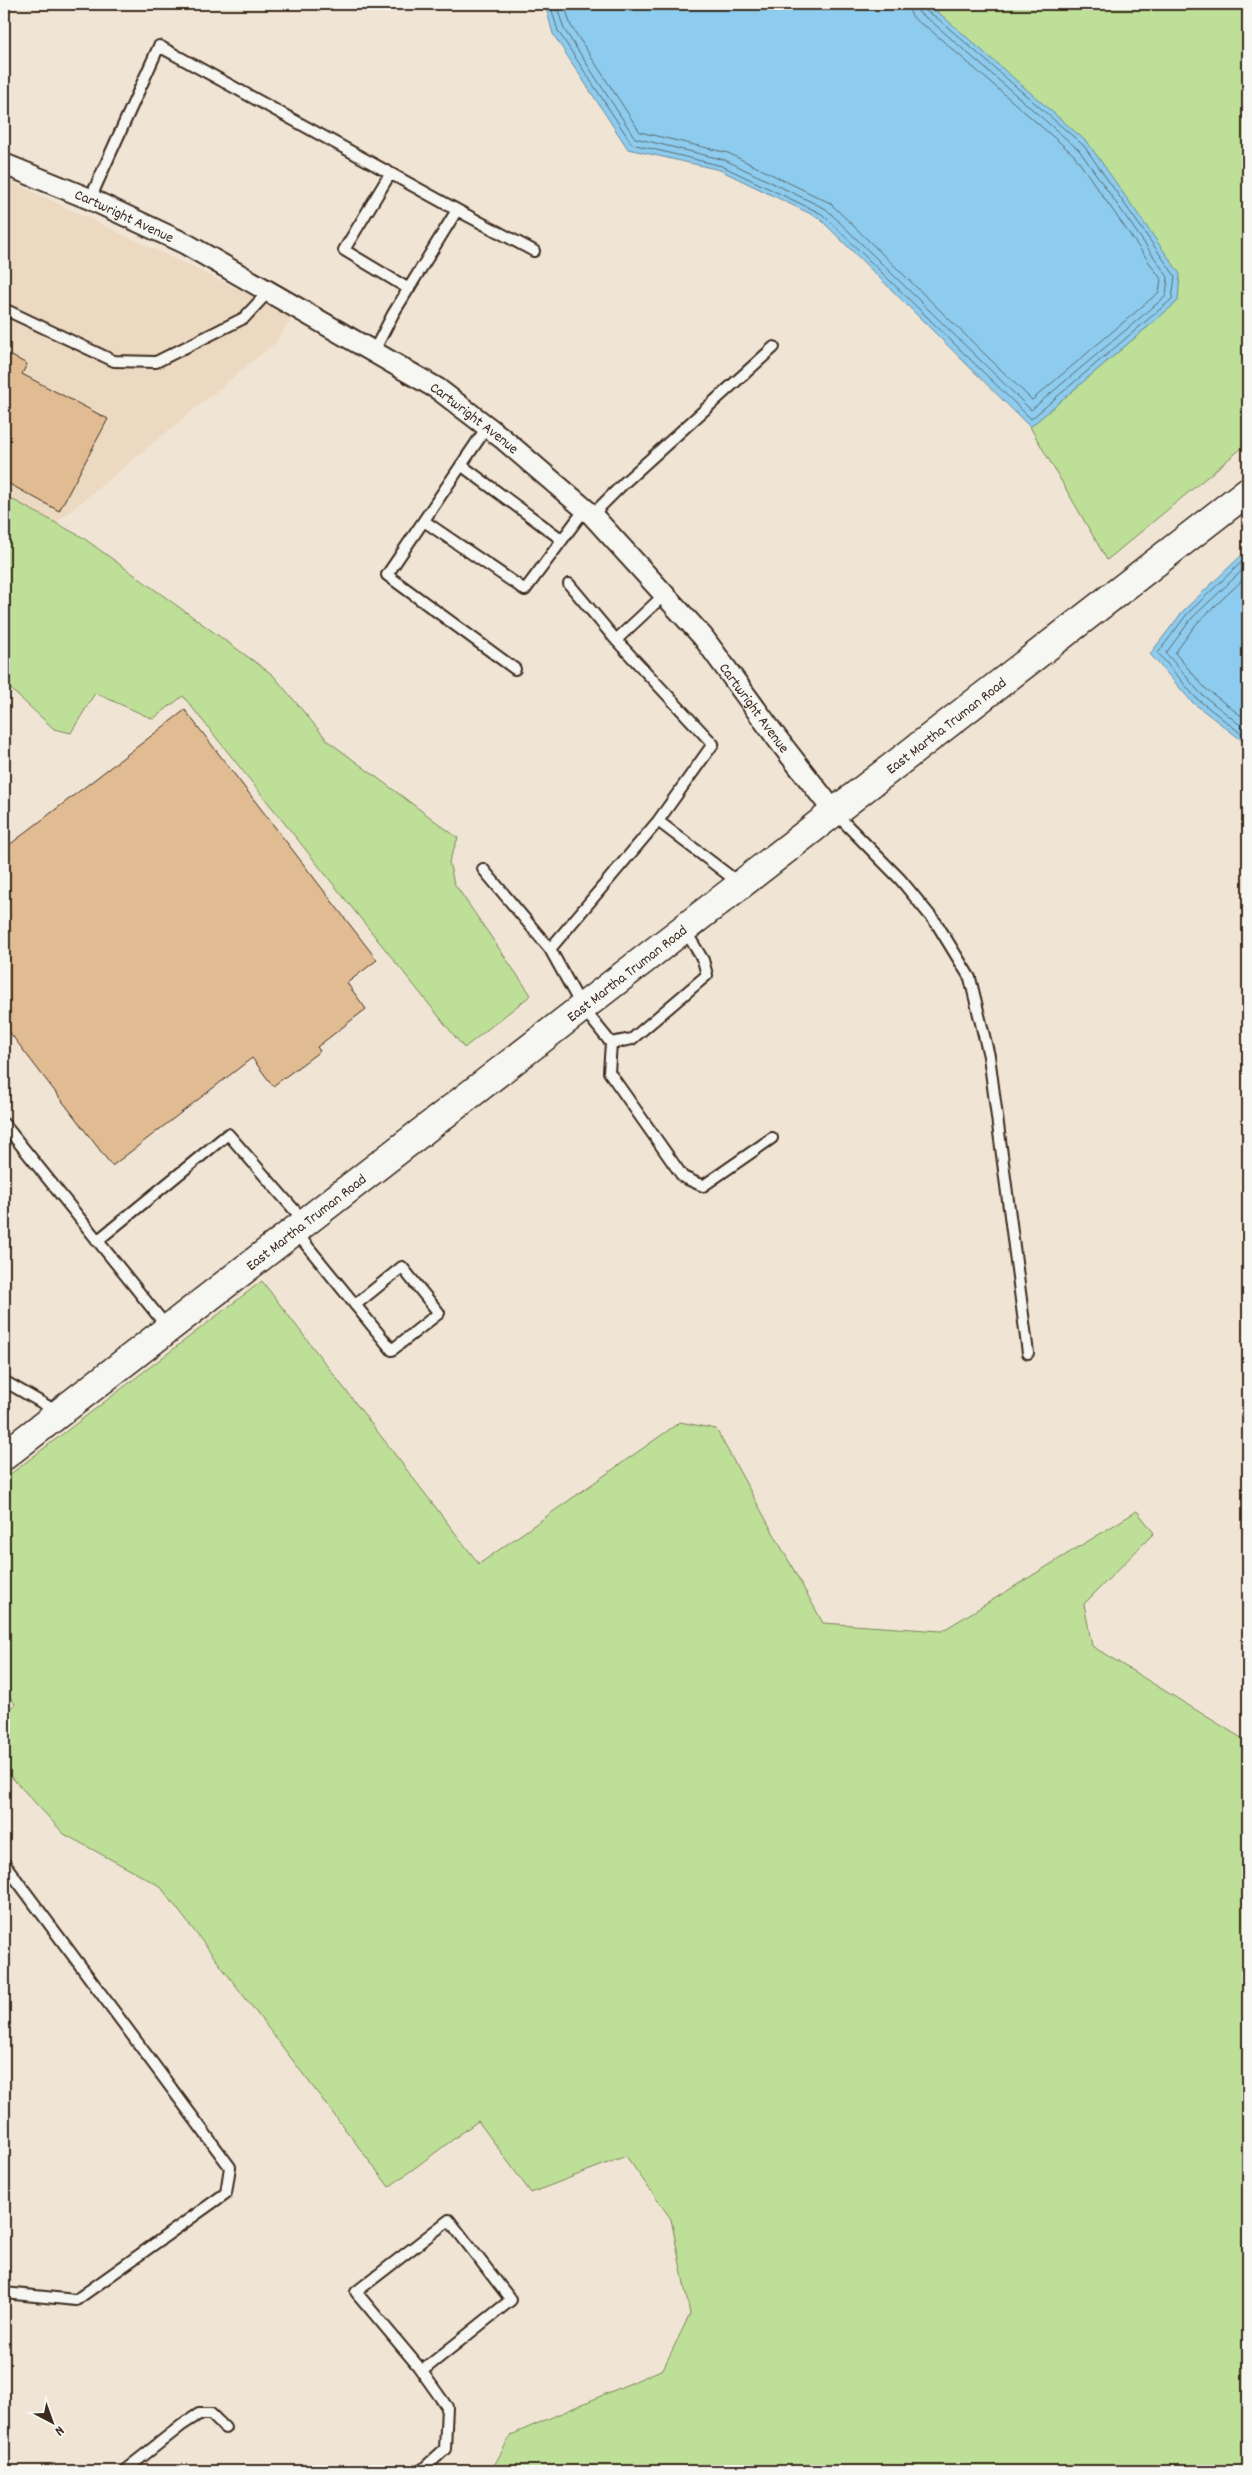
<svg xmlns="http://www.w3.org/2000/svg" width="1252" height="2475" font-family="Dekko,sans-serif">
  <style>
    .built { fill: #ecd9c1 }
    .green { fill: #bddf98; stroke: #7c845b }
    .water { fill: #8dccee; stroke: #6c8b9b }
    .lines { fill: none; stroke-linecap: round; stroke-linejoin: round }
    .shore { stroke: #5c6b71; stroke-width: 1 }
    .building { fill: #e1bc92; stroke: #3b2a1e }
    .lane-casing { stroke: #3b2a1e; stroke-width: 14 }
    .street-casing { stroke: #3b2a1e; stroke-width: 24 }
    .secondary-casing { stroke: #3b2a1e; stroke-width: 31 }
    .lane { stroke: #f6f6f2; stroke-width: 10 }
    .street { stroke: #f6f6f2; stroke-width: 20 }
    .secondary { stroke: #f6f6f2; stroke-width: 28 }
    .labels { text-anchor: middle; stroke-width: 4; stroke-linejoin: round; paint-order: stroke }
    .street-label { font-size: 15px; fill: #3b2a1e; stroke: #f6f6f2 }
  </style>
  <rect width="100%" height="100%" fill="#f0e5d5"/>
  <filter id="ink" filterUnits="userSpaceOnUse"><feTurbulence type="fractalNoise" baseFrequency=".02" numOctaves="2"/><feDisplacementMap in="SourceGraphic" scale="10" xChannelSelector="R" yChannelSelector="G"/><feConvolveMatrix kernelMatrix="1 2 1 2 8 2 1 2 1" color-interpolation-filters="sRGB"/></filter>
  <g filter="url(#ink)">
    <path class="built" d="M4 178 236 288 293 317 275 343 56 523 4 495Z"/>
    <path class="green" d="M924 4H1248V443L1107 560 1030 427 1178 301 939 13Z
      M4 495 82 537 273 675 328 741 458 838 449 862 454 883 531 995 464 1048 183 696 153 719 95 693 71 733 54 729 4 683Z
      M262 1281 479 1564 680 1422 716 1429 823 1623 942 1631 1137 1511 1154 1533 1084 1604 1092 1646 1248 1742V2471H491L511 2435 663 2369 690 2314 671 2219 626 2156 531 2193 478 2121 389 2187 160 1886 64 1834 4 1769V1714L15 1704 4 1688V1479Z"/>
    <path class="water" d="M545 4H924L939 13 1088 143 1180 274 1178 301 1030 427 819 218 720 170 628 149 553 34Z
      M1248 549V745L1192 702 1150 654 1183 611Z"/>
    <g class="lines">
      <path class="shore" d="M550 4 558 31 632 144 722 166 822 214 1031 419 1172 299 1175 276 1084 146 936 17 924 10 922 4
        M556 4 564 29 635 138 725 160 826 209 1031 410 1166 296 1168 277 1079 150 932 22 919 13 916 4
        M564 4 571 26 640 132 728 153 830 203 1032 400 1159 292 1161 279 1074 155 928 28C917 22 909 17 908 4
        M1248 556 1187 614 1158 653 1196 698 1248 739
        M1248 565 1192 618 1166 653 1200 693 1248 731
        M1248 575 1197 623 1175 653 1205 688 1248 721"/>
    </g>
    <path class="building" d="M4 352 27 364 22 374 108 419 59 511 4 481Z
      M185 710 377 960 347 983 366 1009 317 1047 320 1051 273 1086 252 1058 112 1166 4 1025V849Z"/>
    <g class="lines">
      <defs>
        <path id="lane" d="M390 174 344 250 409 289
          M90 199 159 46 457 210 393 314 374 351
          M457 210 534 251
          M4 309 114 361 156 362 244 318 270 290
          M487 427 387 575 515 669
          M461 465 561 539
          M592 515 625 482 774 347
          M424 521 525 590 585 509
          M569 584 616 640
          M664 595 616 640 713 744 658 821 739 883
          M835 813 900 879 937 924 970 978 989 1056 1028 1353
          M658 821 550 949 582 1007 611 1043 632 1039 707 975 703 960 685 930
          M483 869 550 949
          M611 1043 609 1072 683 1177 703 1186 772 1138
          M4 1124 167 1327
          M295 1231 392 1350 439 1313 402 1267 355 1305
          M97 1241 228 1134 304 1221
          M4 1381 58 1412
          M4 1863 230 2167 226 2193 76 2300 4 2293
          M124 2471 182 2425 199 2414H211L225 2428
          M421 2471 445 2449 447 2407 418 2366 356 2292 449 2220 511 2300 422 2371"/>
        <g id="street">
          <path id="s1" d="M4 164 90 199 186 244 438 389 502 438 592 515 703 637 779 741 835 813"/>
        </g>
        <g id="secondary">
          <path id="s2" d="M4 1456 1248 491"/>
        </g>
      </defs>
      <use href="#lane" class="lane-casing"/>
      <use href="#street" class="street-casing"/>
      <use href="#secondary" class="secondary-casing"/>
      <use href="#lane" class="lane"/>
      <use href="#street" class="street"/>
      <use href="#secondary" class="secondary"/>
    </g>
  </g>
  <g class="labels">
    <g class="street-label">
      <text dy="5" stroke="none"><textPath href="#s1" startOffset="131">Cartwright Avenue</textPath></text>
      <text dy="5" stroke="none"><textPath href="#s1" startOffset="536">Cartwright Avenue</textPath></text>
      <text dy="5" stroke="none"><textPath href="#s1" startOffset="941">Cartwright Avenue</textPath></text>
      <text dy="5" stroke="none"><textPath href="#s2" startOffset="1192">East Martha Truman Road</textPath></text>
      <text dy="5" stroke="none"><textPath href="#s2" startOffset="788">East Martha Truman Road</textPath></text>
      <text dy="5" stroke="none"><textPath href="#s2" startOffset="382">East Martha Truman Road</textPath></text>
    </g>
  </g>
  <rect width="1252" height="2475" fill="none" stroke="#f6f6f2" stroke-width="20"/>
  <rect x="10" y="10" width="1232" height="2455" fill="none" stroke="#3b2a1e" stroke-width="2" filter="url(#ink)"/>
  <g transform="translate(52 2422) rotate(139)" stroke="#f6f6f2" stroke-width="4" paint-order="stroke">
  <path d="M0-4L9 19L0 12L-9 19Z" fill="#3b2a1e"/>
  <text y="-8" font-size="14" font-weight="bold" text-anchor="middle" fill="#3b2a1e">N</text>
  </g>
</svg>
